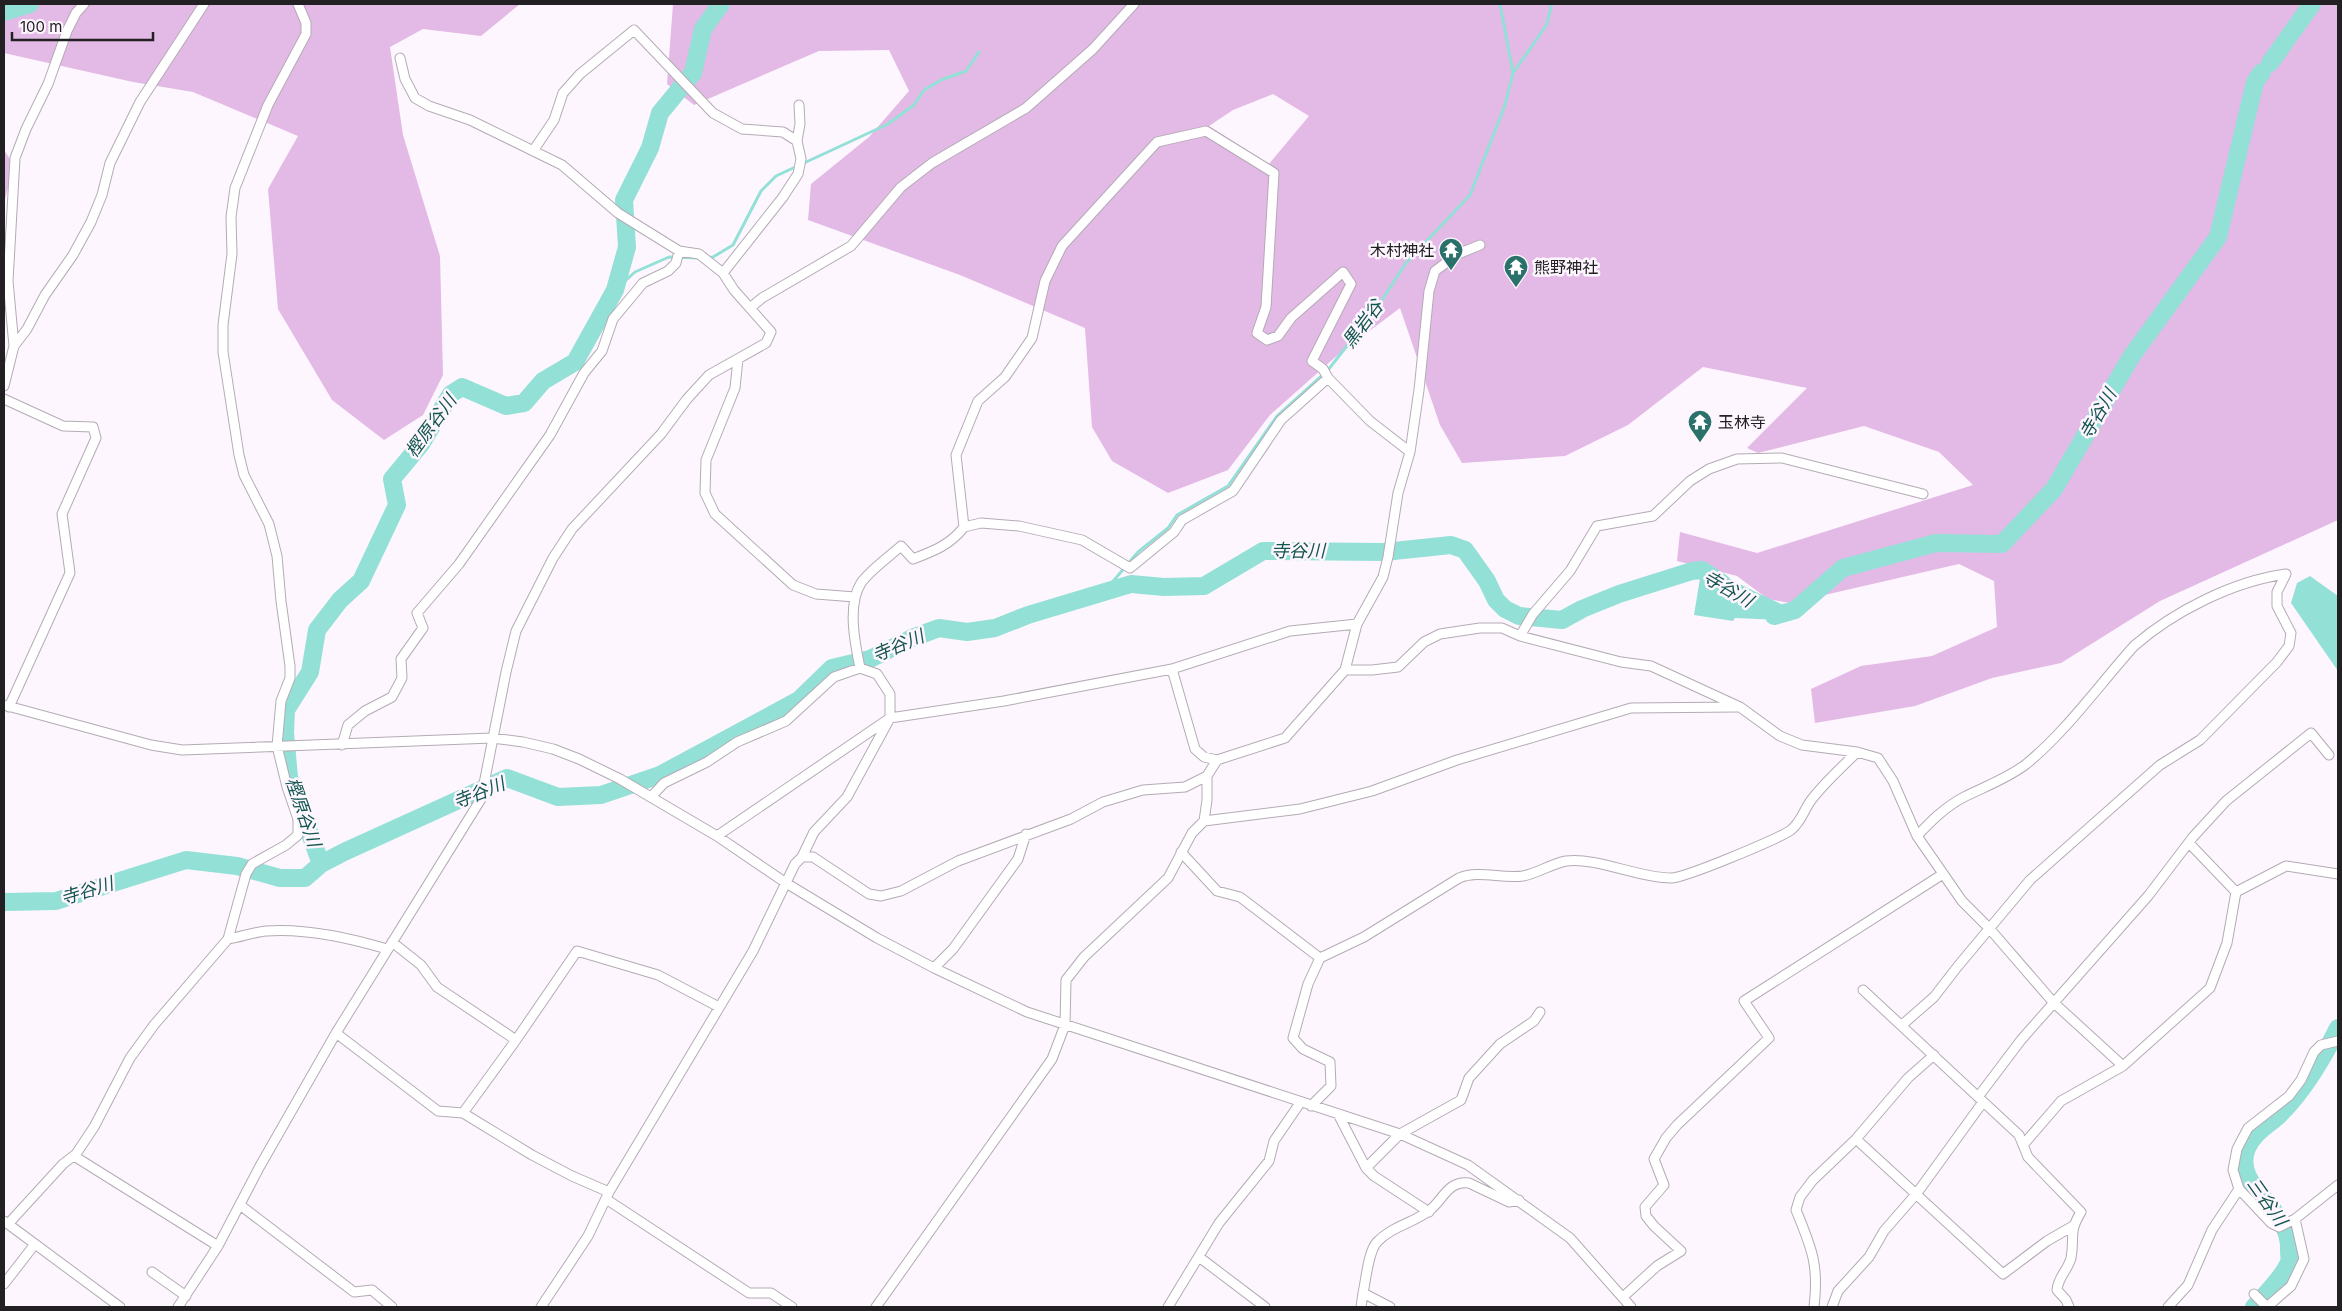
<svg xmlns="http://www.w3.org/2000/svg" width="2342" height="1311" font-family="Inter,'Noto Sans JP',sans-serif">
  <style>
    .forest { fill: #e3b9e6; fill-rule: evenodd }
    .water { fill: #93e0d7 }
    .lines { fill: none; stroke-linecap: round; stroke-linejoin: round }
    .stream { stroke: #93e0d7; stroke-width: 3 }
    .river { stroke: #93e0d7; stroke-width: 18 }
    .minor-casing { stroke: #b4abb5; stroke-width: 11 }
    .minor { stroke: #fff; stroke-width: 9 }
    .labels { text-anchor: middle; stroke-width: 5; stroke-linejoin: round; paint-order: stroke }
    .poi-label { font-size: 16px; fill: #232024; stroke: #fef6fe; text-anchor: start }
    .water-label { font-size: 18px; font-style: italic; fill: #13554f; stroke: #fef6fe }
  </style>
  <rect width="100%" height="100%" fill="#fef6fe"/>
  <path class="forest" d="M4 4H520L481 36 423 29 390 47 403 135 440 256 443 375 423 415 384 440 332 400 278 309 268 189 298 136 193 92 133 82 4 53Z
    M673 4H2338V520L2160 601 2061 663 1992 678 1915 706 1815 723 1811 689 1861 666 1932 656 1997 627 1994 581 1959 564 1790 603 1768 599 1737 576 1677 561 1680 532 1757 553 1973 485 1939 452 1864 426 1758 453 1747 448 1807 388 1703 367 1628 425 1565 456 1462 463 1440 425 1400 308 1340 353 1270 415 1228 470 1168 493 1112 461 1092 427 1085 328 960 275 808 220 811 184 869 137 909 91 889 50 819 51 694 105 667 84ZM1273 94 1309 116 1269 164 1209 126 1233 110Z
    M4 150 14 165 4 203Z"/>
  <path class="water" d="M1702 566C1734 580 1763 597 1795 610L1783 620 1735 618 1733 621 1694 615Z
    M2310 576 2338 596V671L2291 603 2297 583Z"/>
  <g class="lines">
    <path class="stream" d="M1500 4 1513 73
      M707 258 713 257 733 245 761 191 776 176 888 124 914 105 924 90 941 80 966 71 979 52
      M615 290 635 272 669 257 701 258
      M1103 593 1138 552 1168 528 1177 515 1228 486 1277 416 1328 370 1376 309 1406 263 1470 195 1505 105 1513 73 1546 26 1552 4"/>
    <path class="river" d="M4 12 30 4
      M2270 63 2312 4
      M1774 616 1795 610 1843 568 1936 543 2002 544 2054 489 2131 357 2218 237 2255 82 2262 72
      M321 864 289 777 285 733 286 710 310 672 317 630 340 600 361 581 397 505 392 479 421 444 451 394 462 387 506 406 524 403 543 381 575 362 615 290 627 247 624 200 650 148 660 113 693 73 703 29 721 4
      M4 902 56 901 186 860 237 866 280 878H305L321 864 344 852 507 778 558 797 601 795 660 775 799 700 832 668 870 659 912 638 939 628 967 632 995 628 1028 615 1131 584 1164 587 1204 586 1263 551 1384 552 1451 545 1465 550 1487 581 1496 600 1505 609 1519 616 1562 620 1582 609 1619 594 1692 571 1702 570 1722 583
      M2254 1307C2264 1296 2284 1276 2289 1262 2290 1259 2289 1254 2289 1250 2291 1206 2231 1188 2247 1148 2255 1130 2272 1124 2284 1110 2306 1087 2324 1056 2338 1028"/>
    <defs>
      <path id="minor" d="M400 58 405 79 415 98 429 106 470 120 562 165 618 213 679 251 699 254 723 273
        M533 151 554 120 563 93 580 74 634 30 713 113 742 129 783 132 797 141
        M750 308 762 298 851 246 901 187 932 163 1026 108 1093 49 1134 4
        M14 346 27 329 45 295 73 255 91 222 102 195 110 163 140 102 204 4
        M738 359 735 388 706 460 705 493 715 514 793 585 816 594 855 597
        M4 386 14 346 8 281 15 158 26 129 48 84 67 31 76 13 84 4
        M4 399 63 426 93 427 96 438 62 514 70 573 9 707
        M964 527 981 523 1019 526 1082 540 1130 568 1174 532 1182 520 1233 491 1281 420 1328 378
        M1520 636 1533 614 1570 571 1597 526 1653 516 1690 481 1709 469 1737 459 1782 458 1923 494
        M860 668C855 644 847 605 861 583 869 571 890 556 901 546L913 559C934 551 950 545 964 527L956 455 978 401 1005 377 1032 338 1045 281 1062 246 1157 142 1206 131 1274 173 1266 307 1257 333 1267 340 1278 336 1291 318 1343 272 1351 284 1312 361 1323 369 1328 378 1370 421 1410 452
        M1172 669 1195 749 1204 757 1217 760
        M1345 670H1372L1398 667 1424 642 1440 634 1480 628H1502L1520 636 1621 662 1651 666 1740 707 1780 736 1802 745 1857 752 1878 758 1893 781 1917 836 1962 901 1989 928 2053 1002 2123 1066
        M4 705 151 745 182 750 492 738 523 742 553 749 579 759 620 779 717 836 786 883 877 938 934 968 1027 1012 1400 1134 1468 1165 1570 1238 1631 1307
        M342 745 348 725 365 711 392 697 402 678 401 659 423 628 417 613 459 564 550 435 584 373 602 351 613 319 643 283 668 271 676 263 679 251
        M1204 821 1300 809 1372 791 1457 760 1631 708 1737 707
        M717 836 890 718 1004 701 1172 669 1290 631 1357 624
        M1917 836C1931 821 1945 807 1964 797 1984 787 2006 779 2025 765 2065 733 2099 685 2134 646 2174 611 2234 581 2286 574
        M2189 843 2236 892
        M1181 852 1217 891 1240 897 1320 958
        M802 857H813L869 894 881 896 901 891 958 861 1071 819 1103 802 1143 790 1185 787 1207 776 1217 760 1285 738 1345 670 1357 624 1383 577 1388 557 1398 493 1410 452 1419 390 1429 291 1435 271 1458 254 1480 245
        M228 939C241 937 254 932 266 931 305 928 350 938 387 949
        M392 942 421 965 437 987 516 1040
        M934 968 953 949 1018 859 1026 834
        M1863 990 2019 1135 2028 1157 2081 1212C2068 1233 2075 1237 2071 1258 2068 1270 2058 1277 2057 1290L2066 1300 2069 1307
        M1902 1025 1934 997 1958 966 2030 880 2160 765 2200 740 2277 662 2289 646 2291 633 2277 606V592L2286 574
        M336 1033 438 1111 463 1113 532 1155 572 1176 609 1192
        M1978 1097 2021 1040 2148 896 2193 837 2226 801 2311 733 2329 755
        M1311 1106 1331 1086 1330 1062 1303 1049 1293 1038 1308 984 1320 958 1364 937 1459 878C1479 870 1501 879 1523 876 1538 873 1551 864 1566 861 1597 857 1638 878 1671 878 1685 878 1778 839 1791 830 1802 821 1804 809 1812 799 1825 782 1842 767 1857 752
        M463 1113 516 1040 577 951 658 975 719 1007
        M1338 1114 1366 1168 1374 1176 1429 1212
        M1856 1139 2003 1274 2047 1241 2073 1226
        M2023 1145 2061 1101 2123 1066 2210 988 2227 943 2236 892 2286 866 2338 874
        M74 1156 218 1246
        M1366 1168 1400 1134 1461 1100 1469 1078 1500 1044 1534 1021 1540 1012
        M606 1199 749 1293H771L792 1307
        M240 1205 354 1292 372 1290 392 1307
        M2295 1219 2279 1227 2271 1223 2239 1189 2233 1170 2237 1149 2248 1128 2289 1096 2301 1080 2314 1052 2321 1045 2338 1041
        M4 1221 120 1307
        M9 1223 63 1164 76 1154 94 1127 130 1058 154 1025 228 939 246 874 252 864 286 845 298 835V819L287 787 277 746 281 701 290 678V666L281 601 277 556 269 524 244 475 239 455 223 352V325L232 254 231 217 235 188 268 105 306 34V23L298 4
        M1199 1257 1265 1307
        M152 1272 186 1296
        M4 1284 35 1244
        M1363 1293C1366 1280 1368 1252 1377 1242 1392 1226 1414 1223 1430 1210 1443 1200 1448 1180 1469 1183L1509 1202 1519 1200
        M2254 1294 2267 1307
        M1623 1297 1657 1266 1681 1251 1654 1226 1646 1216 1645 1207 1664 1185 1654 1159 1666 1138 1677 1125 1769 1038 1744 1001 1943 874
        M178 1307 218 1246 260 1166 336 1033 481 799 506 672 516 631 553 558 572 529 661 434 687 399 709 375 766 343 771 332 734 290 723 273 783 197 798 174 801 159 797 141 800 124 799 105
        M541 1307 588 1236 609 1192 753 951 795 864 802 857 814 832 847 797 890 718V694L877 674 860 668 834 677 786 721 737 742 707 762 664 783 651 797
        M876 1307 1052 1059 1065 1025 1066 980 1084 957 1168 878 1192 833 1204 821 1207 800V776
        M1168 1307 1219 1223 1269 1161 1274 1141 1300 1103
        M1361 1307 1363 1293 1390 1307
        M1814 1307C1819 1265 1812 1249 1796 1210L1800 1197 1813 1180 1856 1139 1908 1078 1934 1055
        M1832 1307 1838 1291 1869 1257 1884 1231 1917 1193 1983 1102
        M2168 1307 2188 1285 2212 1230 2239 1189
        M2267 1307 2291 1286 2304 1259 2295 1219 2338 1185"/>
    </defs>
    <use href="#minor" class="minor-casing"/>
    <use href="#minor" class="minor"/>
  </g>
  <defs>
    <symbol id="temple-pin" viewBox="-11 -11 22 30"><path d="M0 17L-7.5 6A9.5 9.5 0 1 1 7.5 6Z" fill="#29716a" stroke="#fef6fe"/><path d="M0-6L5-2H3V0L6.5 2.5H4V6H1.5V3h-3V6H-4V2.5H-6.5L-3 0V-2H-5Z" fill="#fff"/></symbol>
  </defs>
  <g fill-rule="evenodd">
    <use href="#temple-pin" x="1437" y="236" width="28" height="38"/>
    <use href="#temple-pin" x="1502" y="253" width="28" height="38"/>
    <use href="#temple-pin" x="1686" y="408" width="28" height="38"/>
  </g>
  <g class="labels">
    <g class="poi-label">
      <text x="1434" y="256" text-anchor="end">木村神社</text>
      <text x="1534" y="273">熊野神社</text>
      <text x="1718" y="428">玉林寺</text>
    </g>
    <g class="water-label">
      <text transform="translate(1363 324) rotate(-53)" y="6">黒岩谷</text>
      <text transform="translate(2098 414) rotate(-60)" y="6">寺谷川</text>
      <text transform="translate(431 426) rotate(-54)" y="6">樫原谷川</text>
      <text x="1298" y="557">寺谷川</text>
      <text transform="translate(1728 589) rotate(30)" y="6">寺谷川</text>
      <text transform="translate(898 646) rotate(-23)" y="6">寺谷川</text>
      <text transform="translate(479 793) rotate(-22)" y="6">寺谷川</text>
      <text transform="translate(303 812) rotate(71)" y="6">樫原谷川</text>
      <text transform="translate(87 891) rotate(-17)" y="6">寺谷川</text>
      <text transform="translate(2267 1202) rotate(55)" y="6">三谷川</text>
    </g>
  </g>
  <rect width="2342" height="1311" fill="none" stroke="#232024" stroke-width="10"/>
  <path d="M12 32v8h141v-8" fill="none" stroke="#232024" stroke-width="2.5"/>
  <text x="20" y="32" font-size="15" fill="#232024" stroke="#fef6fe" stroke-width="4" paint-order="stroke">100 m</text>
</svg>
